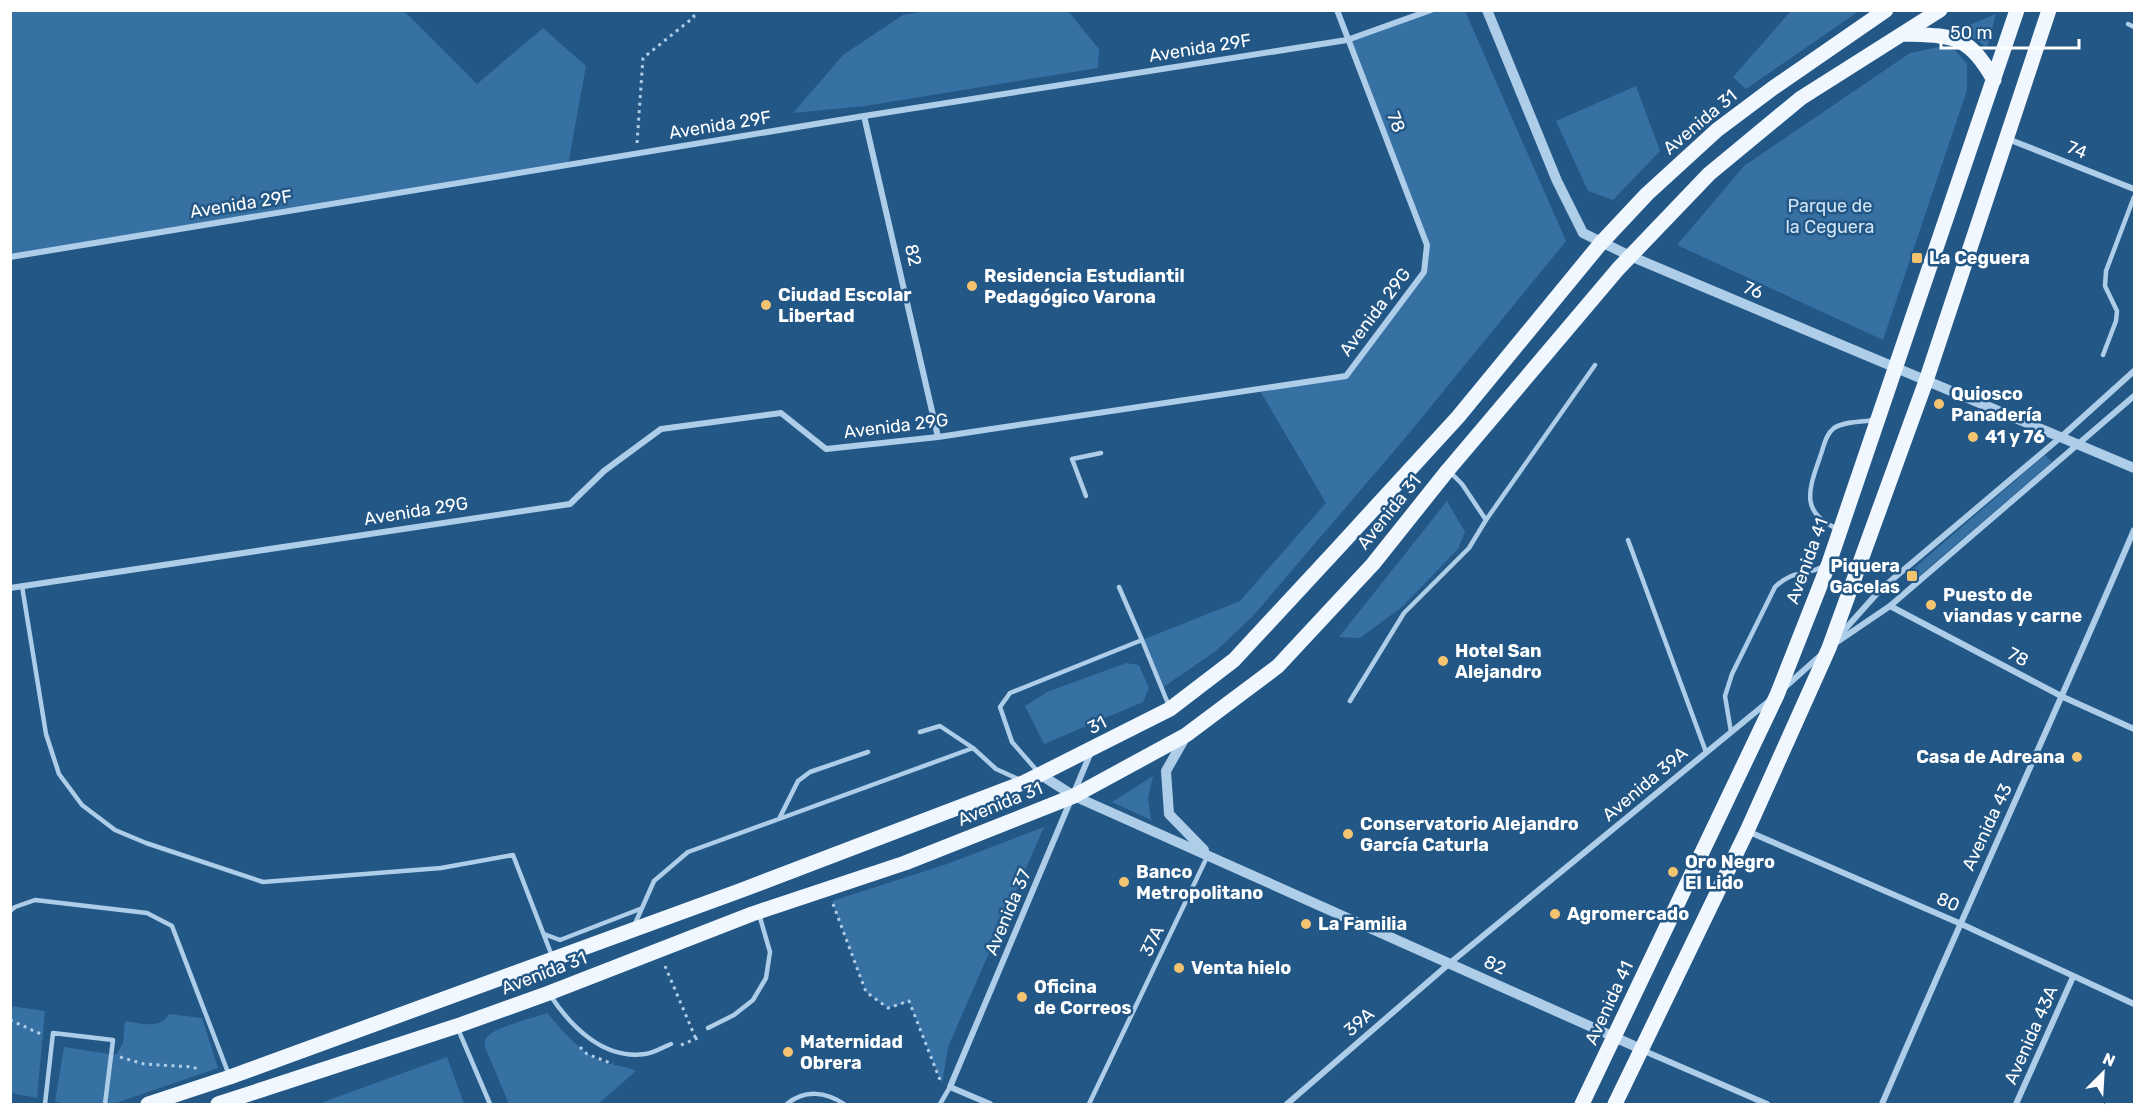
<svg xmlns="http://www.w3.org/2000/svg" width="2145" height="1115" font-family="Rubik,sans-serif">
  <style>
    .green { fill: #3770a3 }
    .lines { fill: none; stroke-linecap: round; stroke-linejoin: round }
    .path { stroke: #adcde9; stroke-width: 3; stroke-dasharray: 3 4.5; stroke-linecap: butt }
    .service { stroke: #adcde9; stroke-width: 4.5 }
    .minor { stroke: #adcde9; stroke-width: 6 }
    .tertiary { stroke: #adcde9; stroke-width: 10 }
    .primary { stroke: #f0f7fe; stroke-width: 15 }
    .poi-dot { fill: #f4c370; stroke: #235786; stroke-width: 2 }
    .labels { text-anchor: middle; stroke-width: 5; stroke-linejoin: round; paint-order: stroke }
    .street-label { font-size: 18px; fill: #fff; stroke: #235786 }
    .park-label { font-size: 18px; fill: #d1e5f7; stroke: #235786 }
    .poi-label { font-size: 18px; font-weight: bold; fill: #fff; stroke: #235786; text-anchor: start }
  </style>
  <rect width="100%" height="100%" fill="#235786"/>
  <path class="green" d="M932 10 1068 11 1099 49 1098 68 865 106 793 113 843 55 903 15Z
    M11 11H404L477 84 543 28 586 66 568 165 11 257Z
    M1431 11H1465L1566 241 1406 437 1253 616 1216 651 1162 688 1142 640 1240 601 1326 503 1259 389 1346 376 1424 272 1427 245 1347 40Z
    M1791 11H1859L1746 89 1733 77Z
    M1996 14 1987 47 1960 29Z
    M1939 47 1955 50 1967 64V90L1883 340 1677 245 1744 166 1910 53Z
    M1636 86 1660 151 1613 200 1588 191 1556 121Z
    M2045 455 2052 462 1911 583 1905 576Z
    M1447 501 1465 532 1458 549 1402 607 1360 638 1339 637Z
    M1126 663 1139 665 1149 688 1143 702 1044 744 1025 706 1047 692Z
    M1153 776 1148 798 1151 820 1112 802Z
    M1044 827 948 1047 942 1084 909 1002 888 1008 866 992 832 901 947 864Z
    M10 1006 45 1011 37 1098 11 1093Z
    M547 1013C564 1032 580 1053 604 1062 615 1066 625 1066 636 1071L598 1104H509L485 1047C485 1042 484 1041 487 1037 494 1027 534 1018 547 1013Z
    M169 1014 202 1018 218 1068 113 1104H64L55 1101 64 1047 116 1055 123 1043 125 1021C140 1023 161 1030 169 1014Z
    M447 1057 464 1104H318Z"/>
  <g class="lines">
    <path class="path" d="M637 143 643 58 694 17 692 10
      M833 904 866 992 888 1008 909 1001 940 1080
      M665 966 696 1039
      M10 1020 43 1035
      M681 1045 700 1037
      M580 1047 587 1054 613 1064
      M120 1057 144 1064 193 1067 199 1070"/>
    <path class="service" d="M2128 24 2134 27
      M2103 355 2116 321 2117 311 2105 286 2106 271 2134 197
      M1450 472 1462 484 1486 520
      M1086 496 1072 459 1101 453
      M1838 529C1799 513 1809 489 1820 457 1824 447 1825 435 1834 428 1845 421 1862 422 1875 420
      M1628 540 1706 752
      M22 586 46 734 59 774 82 805 115 830 146 843 263 882 441 868 513 855 552 956
      M1119 587 1142 640
      M1350 701 1404 613 1469 548 1486 520 1595 365
      M920 732 940 726 973 748 996 769 1020 780
      M1731 732 1725 696 1732 674 1775 587C1794 569 1803 577 1824 566
      M1039 773 1012 742 1000 707 1010 693 1142 640 1169 706
      M779 819 973 748
      M10 911 15 907 35 900 147 913 172 926 229 1075
      M634 926 654 881 688 852 779 819 798 781 810 772 868 752
      M544 934 560 940 640 909
      M550 995C571 1027 604 1060 645 1054 654 1053 663 1047 671 1044
      M708 1028 734 1015 753 1000 766 978 770 952 759 914
      M458 1029 490 1104
      M45 1104 53 1033 113 1040 105 1104
      M787 1104C805 1089 826 1092 844 1104
      M940 1104 950 1087
      M1089 1104 1207 857"/>
    <path class="minor" d="M864 116 938 437
      M2008 139 2134 189
      M10 257 864 116 1347 40 1431 10
      M10 588 570 504 604 471 661 429 781 413 826 449 938 437 1346 376 1424 272 1427 245 1337 10
      M1890 606 2063 697 2134 729
      M1838 637 1881 589 2061 437 2134 371
      M1837 642 1890 606 2134 396
      M1784 688 1821 655
      M1747 831 1959 923 2134 1004
      M1642 1050 1767 1104
      M990 1104 950 1087 1091 752
      M1287 1104 1450 963 1769 701
      M1882 1104C1964 912 2052 722 2134 530
      M2016 1104 2073 977"/>
    <path class="tertiary" d="M1487 10 1557 181 1583 233 1630 256 2134 468
      M1186 736 1166 771 1169 814 1204 850
      M1041 775 1074 796 1641 1049"/>
    <path class="primary" d="M1902 34C1952 36 1968 33 1994 80
      M148 1104 230 1077 742 890 1025 782 1170 709 1234 660 1337 549 1458 417 1601 243 1647 194 1717 130 1773 88 1886 10
      M218 1104 457 1026 549 993 752 914 905 863 1074 796 1186 735 1278 666 1373 564 1448 470 1618 269 1709 174 1801 98 1940 10
      M1582 1104 1777 695 1829 563 2017 10
      M1615 1104 1747 831 1829 648 1926 381 2049 10"/>
  </g>
  <g class="poi-dot">
    <rect x="1911" y="252" width="12" height="12" rx="3"/>
    <circle cx="972" cy="286" r="6"/>
    <circle cx="766" cy="305" r="6"/>
    <circle cx="1939" cy="404" r="6"/>
    <circle cx="1973" cy="437" r="6"/>
    <rect x="1906" y="570" width="12" height="12" rx="3"/>
    <circle cx="1931" cy="605" r="6"/>
    <circle cx="1443" cy="661" r="6"/>
    <circle cx="2077" cy="757" r="6"/>
    <circle cx="1348" cy="834" r="6"/>
    <circle cx="1673" cy="872" r="6"/>
    <circle cx="1124" cy="882" r="6"/>
    <circle cx="1555" cy="914" r="6"/>
    <circle cx="1306" cy="924" r="6"/>
    <circle cx="1179" cy="968" r="6"/>
    <circle cx="1022" cy="997" r="6"/>
    <circle cx="788" cy="1052" r="6"/>
  </g>
  <g class="labels">
    <g class="street-label">
      <text transform="translate(1200 48) rotate(-9)" y="6">Avenida 29F</text>
      <text transform="translate(1396 122) rotate(69)" y="6">78</text>
      <text transform="translate(1700 122) rotate(-40)" y="6">Avenida 31</text>
      <text transform="translate(720 125) rotate(-9)" y="6">Avenida 29F</text>
      <text transform="translate(2077 150) rotate(22)" y="6">74</text>
      <text transform="translate(241 204) rotate(-9)" y="6">Avenida 29F</text>
      <text transform="translate(913 255) rotate(77)" y="6">82</text>
      <text transform="translate(1753 290) rotate(23)" y="6">76</text>
      <text transform="translate(1375 312) rotate(-53)" y="6">Avenida 29G</text>
      <text transform="translate(896 426) rotate(-7)" y="6">Avenida 29G</text>
      <text transform="translate(416 511) rotate(-9)" y="6">Avenida 29G</text>
      <text transform="translate(1389 512) rotate(-51)" y="6">Avenida 31</text>
      <text transform="translate(1807 561) rotate(-70)" y="6">Avenida 41</text>
      <text transform="translate(2018 657) rotate(28)" y="6">78</text>
      <text transform="translate(1097 725) rotate(-27)" y="6">31</text>
      <text transform="translate(1645 784) rotate(-40)" y="6">Avenida 39A</text>
      <text transform="translate(1000 804) rotate(-22)" y="6">Avenida 31</text>
      <text transform="translate(1987 827) rotate(-65)" y="6">Avenida 43</text>
      <text transform="translate(1948 902) rotate(23)" y="6">80</text>
      <text transform="translate(1008 912) rotate(-67)" y="6">Avenida 37</text>
      <text transform="translate(1152 941) rotate(-64)" y="6">37A</text>
      <text transform="translate(1495 965) rotate(24)" y="6">82</text>
      <text transform="translate(544 973) rotate(-21)" y="6">Avenida 31</text>
      <text transform="translate(1609 1003) rotate(-65)" y="6">Avenida 41</text>
      <text transform="translate(1359 1022) rotate(-41)" y="6">39A</text>
      <text transform="translate(2031 1035) rotate(-66)" y="6">Avenida 43A</text>
    </g>
    <g class="park-label">
      <text x="1830" y="212">Parque de<tspan x="1830" dy="21">la Ceguera</tspan></text>
    </g>
    <g class="poi-label">
      <text x="1929" y="264">La Ceguera</text>
      <text x="984" y="282">Residencia Estudiantil<tspan x="984" dy="21">Pedagógico Varona</tspan></text>
      <text x="778" y="301">Ciudad Escolar<tspan x="778" dy="21">Libertad</tspan></text>
      <text x="1951" y="400">Quiosco<tspan x="1951" dy="21">Panadería</tspan></text>
      <text x="1985" y="443">41 y 76</text>
      <text x="1900" y="572" text-anchor="end">Piquera<tspan x="1900" dy="21">Gacelas</tspan></text>
      <text x="1943" y="601">Puesto de<tspan x="1943" dy="21">viandas y carne</tspan></text>
      <text x="1455" y="657">Hotel San<tspan x="1455" dy="21">Alejandro</tspan></text>
      <text x="2065" y="763" text-anchor="end">Casa de Adreana</text>
      <text x="1360" y="830">Conservatorio Alejandro<tspan x="1360" dy="21">García Caturla</tspan></text>
      <text x="1685" y="868">Oro Negro<tspan x="1685" dy="21">El Lido</tspan></text>
      <text x="1136" y="878">Banco<tspan x="1136" dy="21">Metropolitano</tspan></text>
      <text x="1567" y="920">Agromercado</text>
      <text x="1318" y="930">La Familia</text>
      <text x="1191" y="974">Venta hielo</text>
      <text x="1034" y="993">Oficina<tspan x="1034" dy="21">de Correos</tspan></text>
      <text x="800" y="1048">Maternidad<tspan x="800" dy="21">Obrera</tspan></text>
    </g>
  </g>
  <rect width="2145" height="1115" fill="none" stroke="#ffffff" stroke-width="24"/>
  <g transform="translate(2103 1073) rotate(24)" stroke="#235786" stroke-width="4.5" paint-order="stroke">
  <path d="M0-4.5L10 22L0 15L-10 22Z" fill="#ffffff"/>
  <text y="-9" font-size="16" font-weight="bold" text-anchor="middle" fill="#ffffff">N</text>
  </g>
  <path d="M1941 39v9h138v-9" fill="none" stroke="#ffffff" stroke-width="3"/>
  <text x="1950" y="39" font-size="18" fill="#ffffff" stroke="#235786" stroke-width="4.5" paint-order="stroke">50 m</text>
</svg>
